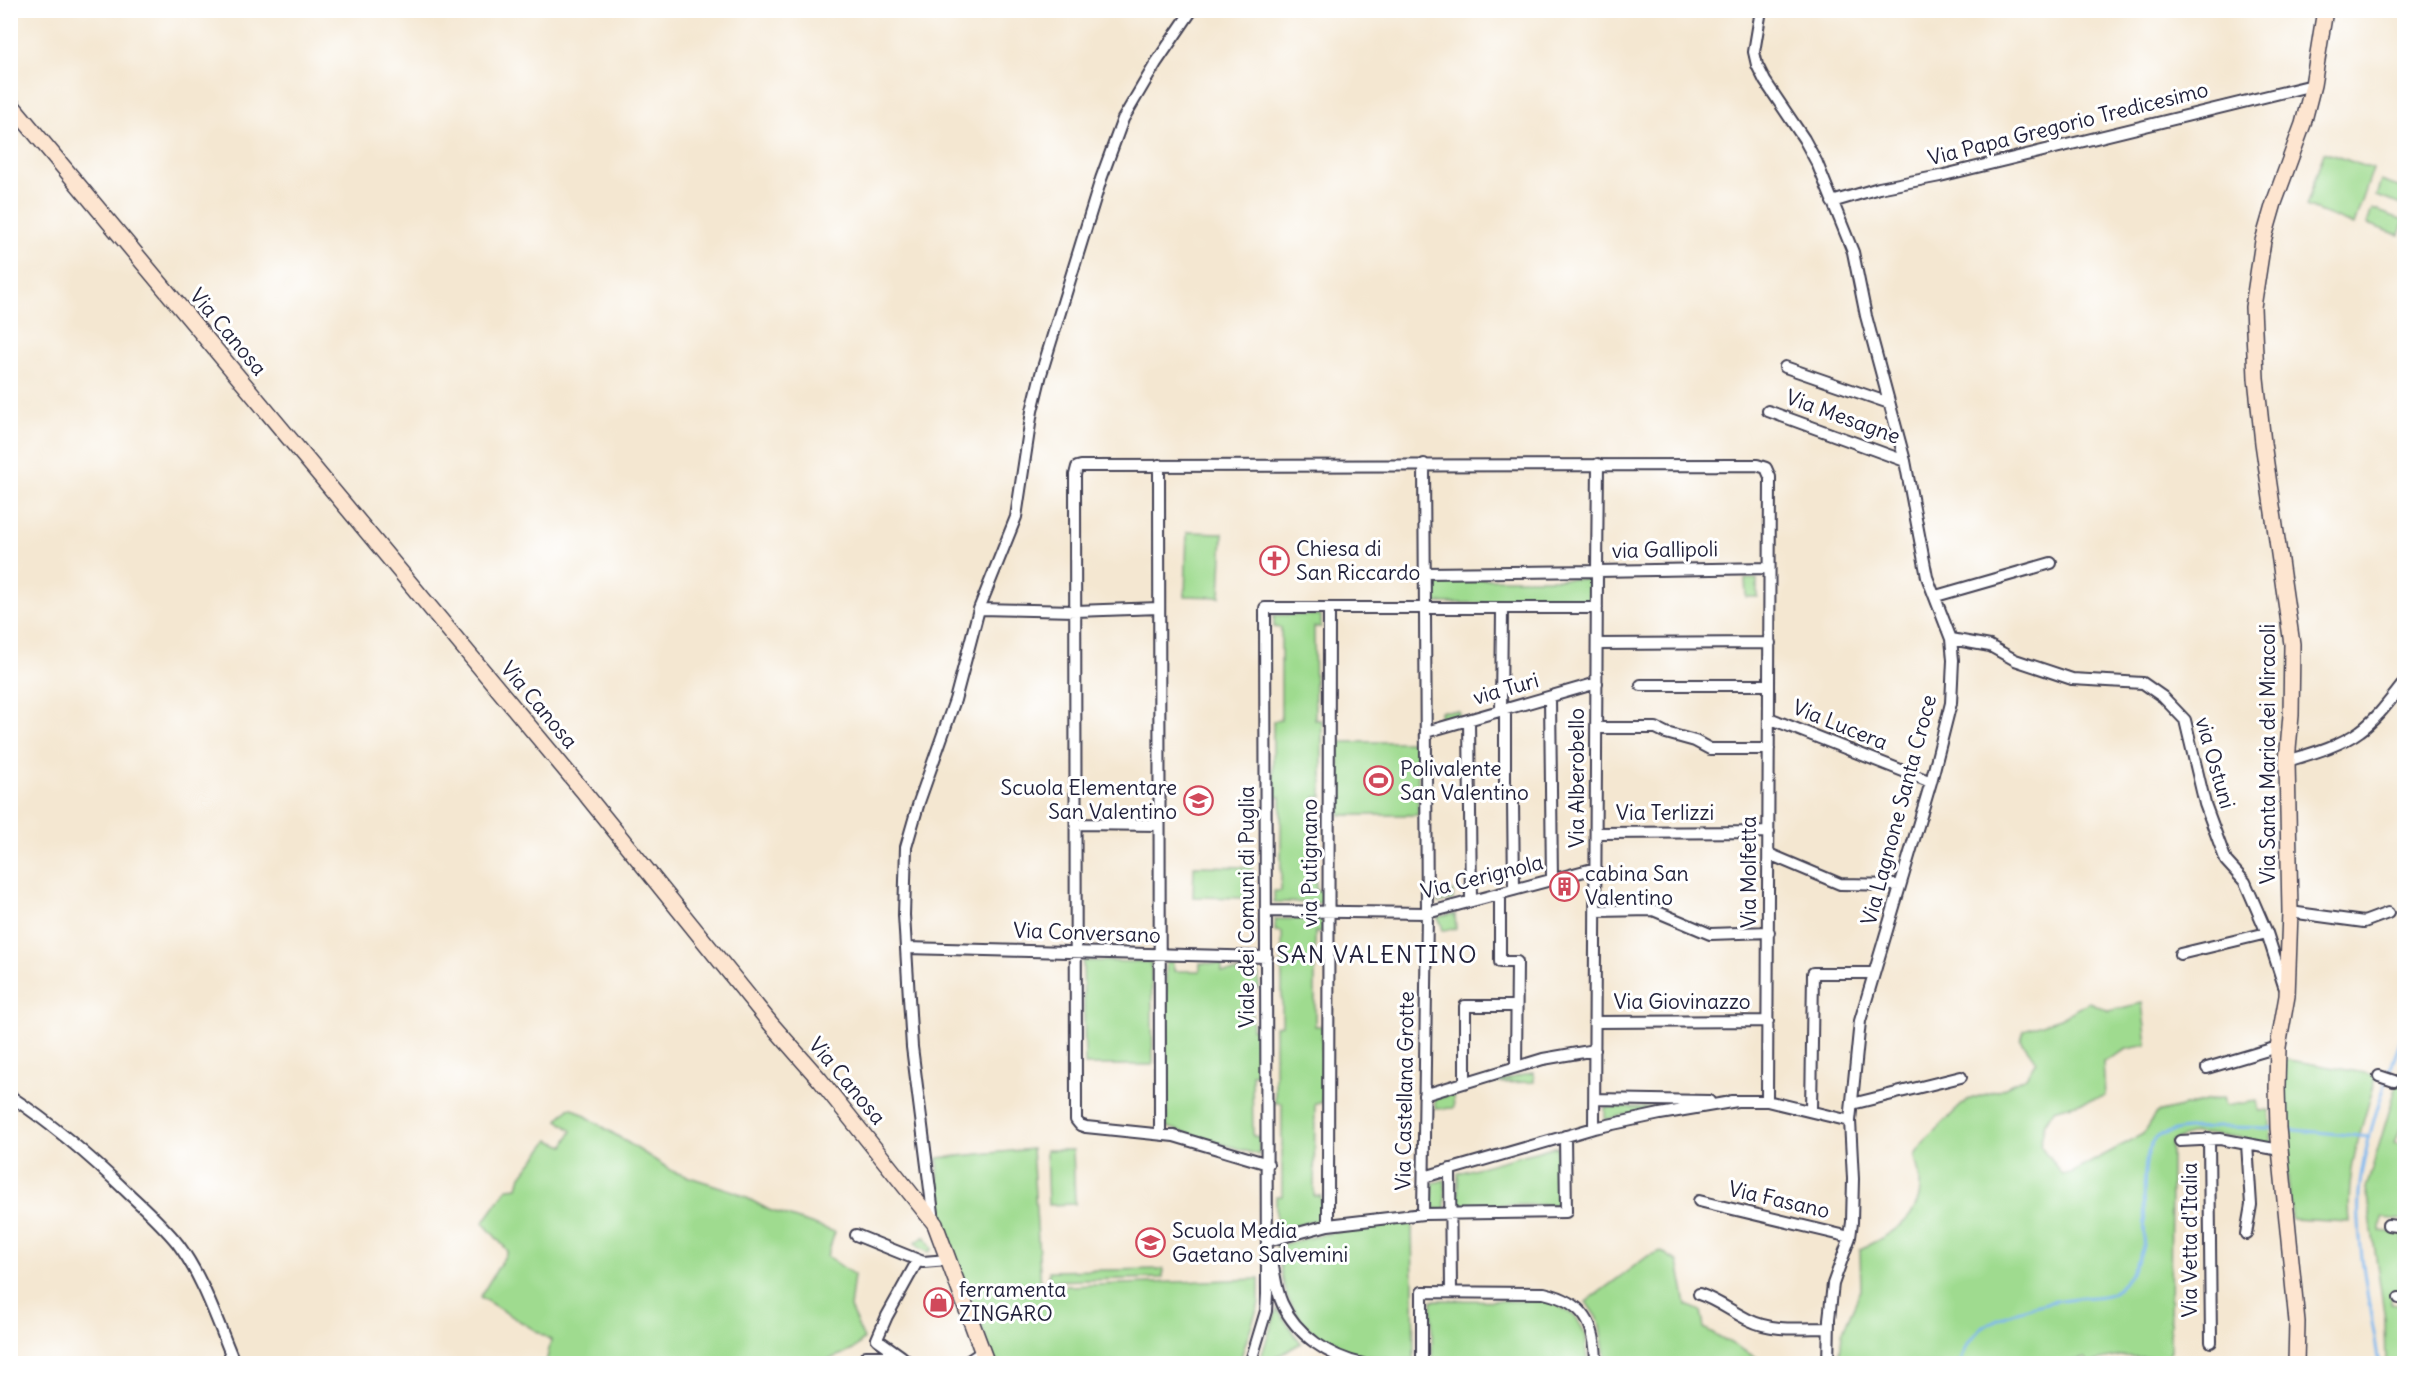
<svg xmlns="http://www.w3.org/2000/svg" width="2415" height="1374" font-family="Delius,sans-serif">
  <style>
    .green { fill: #9fdb8f; stroke: #607e65; stroke-width: 1.5 }
    .lines { fill: none; stroke-linecap: round; stroke-linejoin: round }
    .stream { stroke: #7cb6ed; stroke-width: 3 }
    .street-casing { stroke: #424052; stroke-width: 14 }
    .secondary-casing { stroke: #424052; stroke-width: 18 }
    .street { stroke: #fff; stroke-width: 10 }
    .secondary { stroke: #fde5d0; stroke-width: 15 }
    .labels { text-anchor: middle; stroke-width: 6; stroke-linejoin: round; paint-order: stroke }
    .street-label { font-size: 21px; fill: #22223b; stroke: #fff }
    .poi-label { font-size: 21px; fill: #22223b; stroke: #fff; text-anchor: start }
    .quarter-label { font-size: 24px; letter-spacing: 1.5px; fill: #22223b; stroke: #fff }
  </style>
  <rect width="100%" height="100%" fill="#fff"/>
  <filter id="ink" filterUnits="userSpaceOnUse"><feTurbulence type="fractalNoise" baseFrequency=".0167" numOctaves="2"/><feDisplacementMap in="SourceGraphic" scale="12" xChannelSelector="R" yChannelSelector="G"/><feConvolveMatrix kernelMatrix="1 2 1 2 8 2 1 2 1" color-interpolation-filters="sRGB"/></filter>
  <filter id="wash" filterUnits="userSpaceOnUse"><feTurbulence type="fractalNoise" baseFrequency=".008" numOctaves="4" result="noise"/><feDisplacementMap in="SourceGraphic" scale="24" xChannelSelector="R" yChannelSelector="G"/><feGaussianBlur stdDeviation="1.35" result="paint"/><feColorMatrix in="noise" values="0 0 0 0 0 0 0 0 0 0 0 0 0 0 0 0 0 1.4 0 .05"/><feComposite in="paint" operator="in"/></filter>
  <g filter="url(#wash)">
    <rect width="100%" height="100%" fill="#f4e7d1"/>
    <path class="green" d="M2324 152 2373 169 2354 225 2306 206Z
      M2381 181 2404 189V206L2376 196Z
      M2372 209 2404 220 2399 235 2367 224Z
      M1187 532 1223 533 1220 597 1185 596Z
      M1432 579H1592V603H1432Z
      M1745 579H1757V597H1746Z
      M1274 615H1321V627H1314L1315 720H1322V797H1315L1316 890 1322 891 1323 903 1274 902V891H1281V797H1273V721L1281 720V628L1274 627Z
      M1440 711H1459V718L1440 724Z
      M1339 742H1418V815H1340Z
      M1194 866 1252 867 1251 898 1193 897Z
      M1438 891H1453V900L1438 903Z
      M1455 914 1456 929 1442 930V925L1437 917Z
      M1275 919H1322V932H1315V1026H1322V1103H1315L1314 1196H1321V1219L1276 1231V1196H1282V1103H1275V1026L1282 1025V932L1275 931Z
      M1083 961 1151 962 1153 1065H1085Z
      M1166 962H1173L1174 971H1200V963L1222 964V972H1249V965H1258L1259 988 1251 989 1252 1029 1259 1030V1073L1252 1074 1253 1136 1259 1137V1155L1167 1127Z
      M2089 1002 2109 1011 2142 1003 2147 1045 2127 1049 2103 1062 2105 1096 2054 1110 2045 1122 2040 1145 2062 1175 2071 1173 2143 1134 2156 1113 2223 1097 2225 1106 2257 1101 2259 1111 2269 1110 2272 1145 2237 1137 2194 1133 2171 1142 2170 1359 2120 1356 2088 1363 2086 1358 2054 1364H1839L1842 1333 1861 1290 1860 1249C1888 1236 1922 1219 1920 1183 1920 1174 1916 1164 1915 1155L1928 1137 1967 1100 1999 1090 2026 1077 2036 1061 2021 1040 2024 1030 2060 1018Z
      M2284 1059 2377 1075C2363 1125 2345 1169 2350 1222L2292 1219 2281 1115Z
      M2404 1061V1118L2395 1143 2404 1146V1220L2382 1218 2381 1231 2403 1234 2398 1292H2392L2391 1303 2404 1305V1340L2400 1355 2404 1356V1363H2386L2385 1319 2366 1189Z
      M1534 1072V1082L1493 1083Z
      M1453 1094 1454 1108 1435 1109V1099Z
      M1605 1107H1654L1605 1120Z
      M573 1108 674 1172 736 1192 769 1210 835 1232 827 1256 854 1275 850 1308 864 1339 853 1350 819 1363H546L551 1340 480 1297 508 1251 483 1223 508 1188 518 1187 521 1176 549 1140 564 1146 572 1131 558 1120 568 1109Z
      M1557 1146V1205H1458V1173Z
      M1032 1149 1041 1287 1259 1279V1303L1239 1363H995L939 1215 938 1158Z
      M1046 1150H1073L1075 1204 1048 1205Z
      M1445 1180V1209H1432L1433 1183Z
      M1412 1222 1414 1360C1372 1359 1329 1355 1301 1319 1296 1312 1290 1304 1287 1296 1282 1280 1280 1262 1276 1246L1329 1233Z
      M924 1237H926L932 1249 928 1252 920 1248 915 1243Z
      M1661 1251 1678 1262 1686 1305 1701 1311 1704 1328 1766 1363H1606L1599 1321 1586 1302 1648 1256Z
      M1163 1269V1278L1049 1281V1271Z
      M1432 1300 1551 1301 1576 1317 1586 1335 1587 1363H1432Z
      M1277 1309 1301 1343 1266 1363H1259Z"/>
    <g class="lines">
      <path class="stream" d="M2388 1076 2404 1031
        M2284 1129 2370 1137
        M1960 1364C1963 1357 1965 1349 1969 1342 1985 1315 2047 1301 2076 1298 2086 1297 2104 1298 2112 1293 2128 1282 2142 1258 2144 1239 2147 1215 2136 1146 2161 1135 2191 1123 2242 1128 2275 1128
        M2379 1364C2371 1312 2356 1245 2359 1194 2362 1157 2374 1117 2386 1082"/>
    </g>
  </g>
  <g filter="url(#ink)">
    <g class="lines">
      <defs>
        <path id="street" d="M1761 10 1754 52 1757 65 1765 81 1804 139 1817 163 1853 252 1866 316 1905 461 1927 577 1951 639 1953 660 1951 703 1931 782 1860 1021 1850 1121 1853 1179 1852 1222 1850 1237 1833 1284 1829 1319 1828 1364
          M1832 202 1879 188 1940 176 2313 85
          M1785 367 1889 403
          M1768 411 1905 461
          M1159 465 1160 1134
          M1425 573 1597 571 1598 464
          M1936 596 2051 563
          M979 609 1076 611 1159 608
          M1951 639 1990 646 2015 660 2072 679 2143 683 2163 697 2185 720 2205 804 2226 861 2245 882 2267 933 2284 986
          M1597 644 1770 643
          M1641 685H1769
          M1550 697 1552 880
          M1505 710V784L1513 801 1514 890
          M1501 711 1502 609
          M1769 718 1931 782
          M1469 720 1471 901
          M1597 728H1656L1666 733 1695 741 1710 749H1769
          M1426 732 1597 683
          M2287 761C2310 754 2340 746 2360 731 2377 719 2391 699 2404 683
          M1076 824 1159 825
          M1596 833 1769 832
          M1769 854 1840 884 1900 885
          M1500 894V962H1517L1516 1067
          M1267 911 1427 913 1596 868
          M1596 911 1653 910 1710 934 1769 932
          M2290 912 2364 922 2388 913
          M906 948 1267 957
          M2180 954 2267 933
          M1596 1022 1768 1021
          M2207 1068 2278 1047
          M2379 1076 2394 1081
          M1465 1082V1006H1516
          M1424 1095 1543 1059 1595 1050
          M10 1096C52 1124 91 1157 127 1192 145 1209 163 1225 178 1244 204 1279 218 1324 235 1364
          M1595 1099 1709 1101
          M1731 1101H1767L1850 1121
          M1852 1104 1961 1077
          M1811 1111 1813 973H1874
          M1594 1128 1597 571 1769 568
          M2209 1138 2211 1342
          M2180 1141 2220 1139 2280 1150
          M1268 1164 1174 1136 1086 1127 1080 1125 1076 1120 1075 475 1077 467 1081 466 1757 465 1766 468 1770 477 1767 1101
          M1450 1169 1451 1292
          M1424 1177 1594 1128 1660 1114 1737 1101
          M1699 1201 1850 1237
          M1423 1214 1427 913 1424 464
          M934 1221 912 1047 904 915 906 847 919 802 955 700 979 609 1016 517 1032 411 1041 374 1101 179 1123 119 1156 63 1192 10
          M1328 1225 1329 609
          M2388 1225 2404 1227
          M2246 1234 2251 1205 2247 1144
          M856 1235 923 1262 948 1260
          M1268 1241 1328 1225 1423 1214 1566 1212 1565 1136
          M1272 1262C1275 1275 1276 1290 1282 1303 1296 1335 1330 1357 1363 1364
          M1699 1294C1717 1300 1732 1312 1749 1320 1773 1332 1802 1328 1828 1328
          M2399 1298 2404 1299
          M866 1356H901L910 1364
          M901 1356 877 1339 887 1316 918 1260
          M964 1364 982 1352
          M1250 1364 1266 1311 1267 1294 1265 608H1597
          M1422 1364V1292L1544 1293C1584 1302 1596 1324 1596 1364"/>
        <path id="secondary" d="M10 103 583 791 771 1024 820 1080 935 1224 987 1364
          M2296 1364 2297 1322 2278 1128 2277 1087 2278 1047 2287 996 2290 912 2287 761 2291 715 2292 644 2263 443 2256 378 2253 307 2263 241 2274 203 2303 124 2313 85 2325 10"/>
      </defs>
      <use href="#street" class="street-casing"/>
      <use href="#secondary" class="secondary-casing"/>
      <use href="#street" class="street"/>
      <use href="#secondary" class="secondary"/>
    </g>
  </g>
  <defs>
    <symbol id="church-ring" viewBox="-11 -11 22 22"><circle r="9.5" fill="#fff" stroke="#d1495b" stroke-width="1.5"/><path d="M-1.2-6h2.4v3.5h3.3v2.4h-3.3V6h-2.4V-.1h-3.3v-2.4h3.3Z" fill="#d1495b"/></symbol>
    <symbol id="stadium-ring" viewBox="-11 -11 22 22"><circle r="9.5" fill="#fff" stroke="#d1495b" stroke-width="1.5"/><path d="M0-5a6.5 5 0 1 0 0 10a6.5 5 0 1 0 0-10ZM-3.5-1.8h7v3.6h-7Z" fill="#d1495b"/></symbol>
    <symbol id="school-ring" viewBox="-11 -11 22 22"><circle r="9.5" fill="#fff" stroke="#d1495b" stroke-width="1.5"/><path d="M0-5L7-2L0 1L-7-2ZM-4 1L0 2.5L4 1V4Q0 6-4 4Z" fill="#d1495b"/></symbol>
    <symbol id="building-ring" viewBox="-11 -11 22 22"><circle r="9.5" fill="#fff" stroke="#d1495b" stroke-width="1.5"/><path d="M-4-6H4V6H1V3H-1V6H-4ZM-2.5-4.3h1.7v1.8h-1.7ZM.8-4.3h1.7v1.8H.8ZM-2.5-1h1.7V.8h-1.7ZM.8-1h1.7V.8H.8Z" fill="#d1495b"/></symbol>
    <symbol id="shop-ring" viewBox="-11 -11 22 22"><circle r="9.5" fill="#fff" stroke="#d1495b" stroke-width="1.5"/><path d="M-5-2.5h2.3a2.7 3.5 0 0 1 5.4 0H5L5.5 6h-11ZM-1.5-2.5h3a1.5 2.3 0 0 0-3 0Z" fill="#d1495b"/></symbol>
  </defs>
  <g fill-rule="evenodd">
    <use href="#church-ring" x="1258" y="544" width="33" height="33"/>
    <use href="#stadium-ring" x="1362" y="764" width="33" height="33"/>
    <use href="#school-ring" x="1182" y="784" width="33" height="33"/>
    <use href="#building-ring" x="1548" y="870" width="33" height="33"/>
    <use href="#school-ring" x="1134" y="1226" width="33" height="33"/>
    <use href="#shop-ring" x="922" y="1286" width="33" height="33"/>
  </g>
  <g class="labels">
    <g class="street-label">
      <text transform="translate(2068 124) rotate(-14)" y="7">Via Papa Gregorio Tredicesimo</text>
      <text transform="translate(228 332) rotate(50)" y="7">Via Canosa</text>
      <text transform="translate(1843 417) rotate(20)" y="7">Via Mesagne</text>
      <text transform="translate(1665 550) rotate(-1)" y="7">via Gallipoli</text>
      <text transform="translate(1506 689) rotate(-16)" y="7">via Turi</text>
      <text transform="translate(539 705) rotate(50)" y="7">Via Canosa</text>
      <text transform="translate(1840 725) rotate(22)" y="7">Via Lucera</text>
      <text transform="translate(2268 754) rotate(-90)" y="7">Via Santa Maria dei Miracoli</text>
      <text transform="translate(2215 763) rotate(74)" y="7">via Ostuni</text>
      <text transform="translate(1577 778) rotate(-90)" y="7">Via Alberobello</text>
      <text transform="translate(1899 810) rotate(-75)" y="7">Via Lagnone Santa Croce</text>
      <text x="1665" y="820">Via Terlizzi</text>
      <text transform="translate(1310 863) rotate(-90)" y="7">via Putignano</text>
      <text transform="translate(1749 872) rotate(-90)" y="7">Via Molfetta</text>
      <text transform="translate(1482 877) rotate(-14)" y="7">Via Cerignola</text>
      <text transform="translate(1247 907) rotate(-90)" y="7">Viale dei Comuni di Puglia</text>
      <text transform="translate(1087 933) rotate(2)" y="7">Via Conversano</text>
      <text x="1682" y="1009">Via Giovinazzo</text>
      <text transform="translate(847 1081) rotate(50)" y="7">Via Canosa</text>
      <text transform="translate(1405 1091) rotate(-89)" y="7">Via Castellana Grotte</text>
      <text transform="translate(1779 1200) rotate(13)" y="7">Via Fasano</text>
      <text transform="translate(2190 1240) rotate(-90)" y="7">Via Vetta d'Italia</text>
    </g>
    <g class="poi-label">
      <text x="1296" y="556">Chiesa di<tspan x="1296" dy="24">San Riccardo</tspan></text>
      <text x="1400" y="776">Polivalente<tspan x="1400" dy="24">San Valentino</tspan></text>
      <text x="1177" y="795" text-anchor="end">Scuola Elementare<tspan x="1177" dy="24">San Valentino</tspan></text>
      <text x="1585" y="881">cabina San<tspan x="1585" dy="24">Valentino</tspan></text>
      <text x="1172" y="1238">Scuola Media<tspan x="1172" dy="24">Gaetano Salvemini</tspan></text>
      <text x="959" y="1297">ferramenta<tspan x="959" dy="24">ZINGARO</tspan></text>
    </g>
    <g class="quarter-label">
      <text x="1377" y="963">SAN VALENTINO</text>
    </g>
  </g>
  <rect width="2415" height="1374" fill="none" stroke="#fff" stroke-width="36"/>
</svg>
